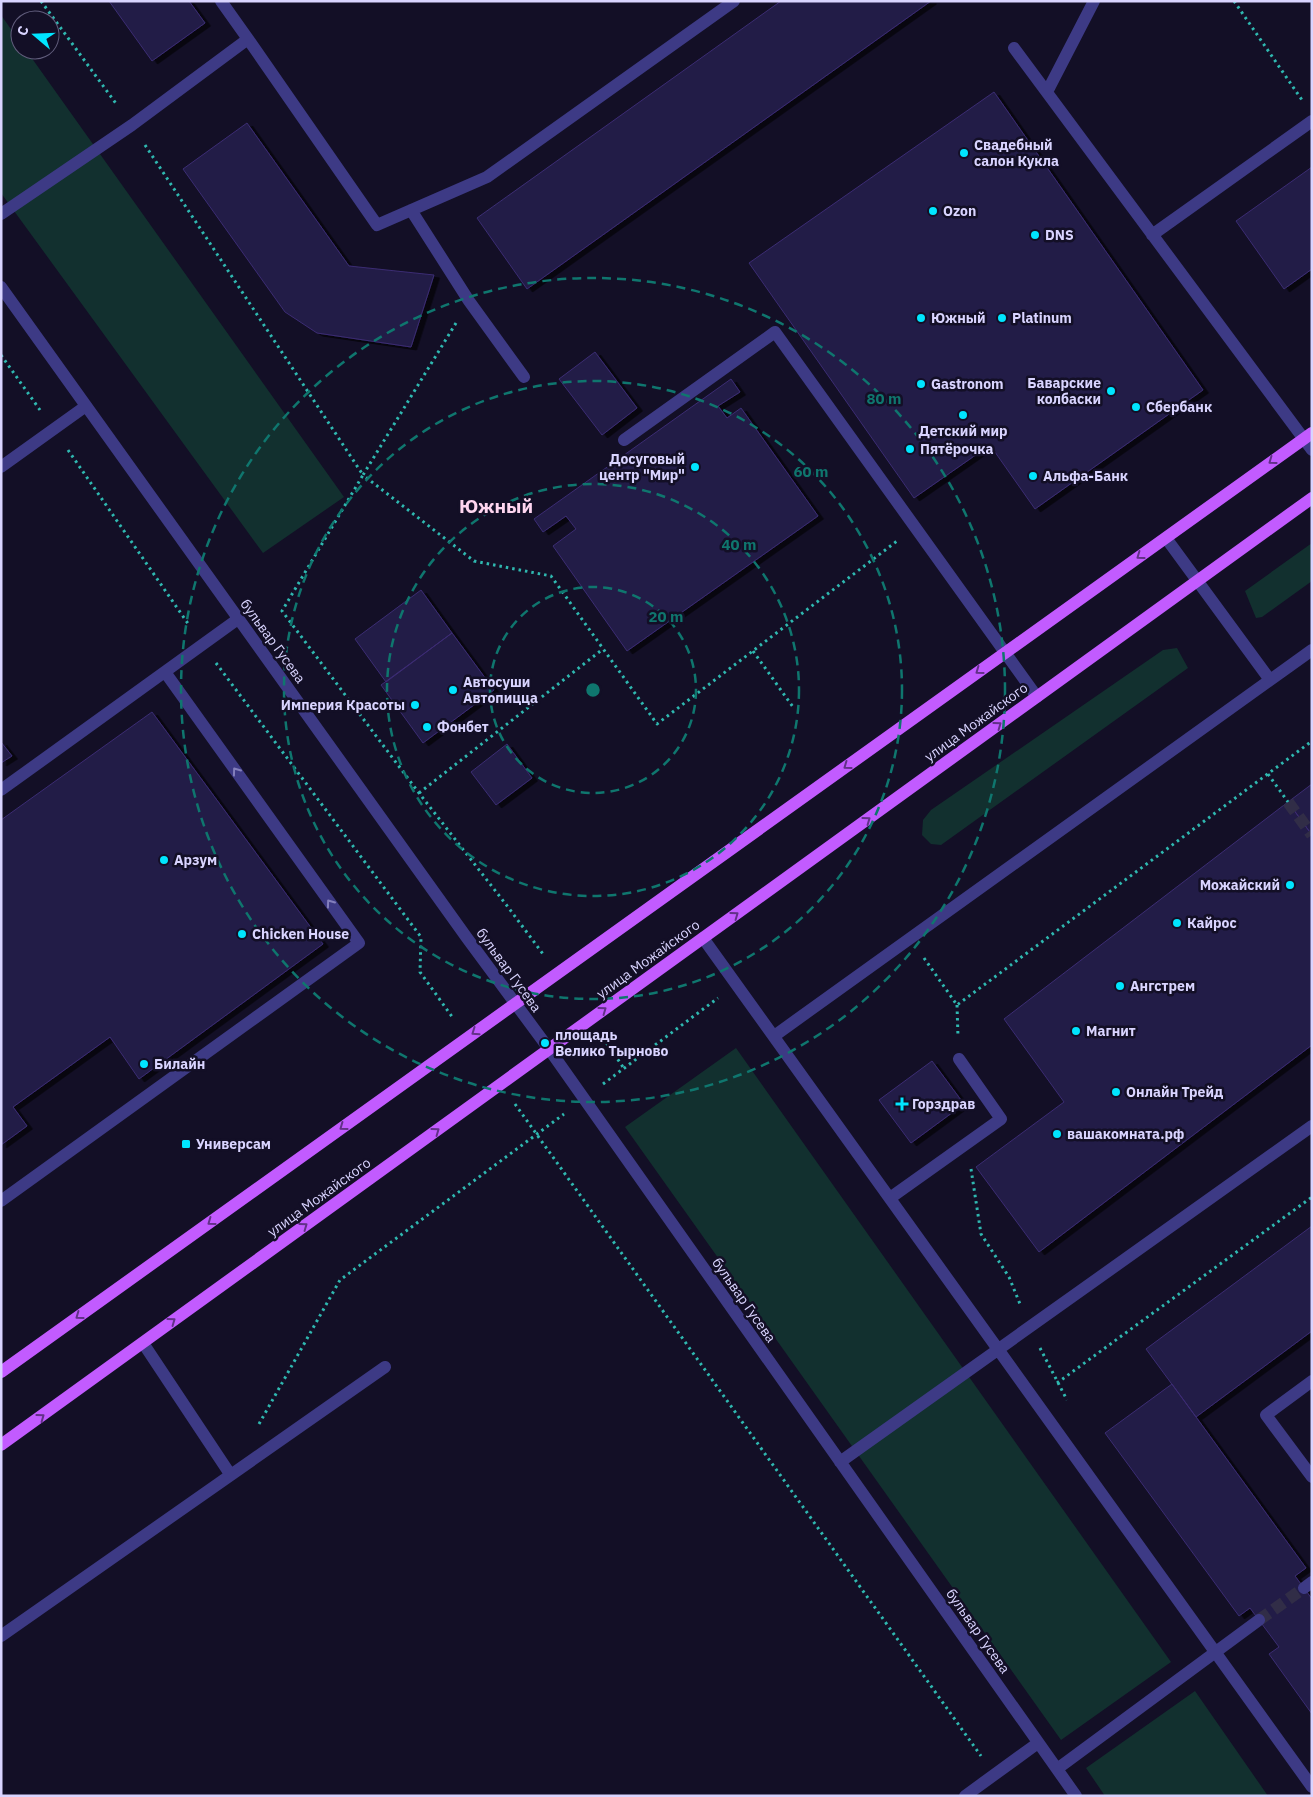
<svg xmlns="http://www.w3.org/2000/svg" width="1313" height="1797" font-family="'IBM Plex Sans',sans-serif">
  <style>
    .green { fill: #12302f }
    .building { fill: #241b47; stroke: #3b2d73; filter: url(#shadow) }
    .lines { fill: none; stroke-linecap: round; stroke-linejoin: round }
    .minor-tunnel { stroke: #312d47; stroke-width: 12; stroke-dasharray: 12 6; stroke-linecap: butt }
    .path { stroke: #2fb8b0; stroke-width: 3; stroke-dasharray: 2.5 4; stroke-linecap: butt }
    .minor { stroke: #3d3a85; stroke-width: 12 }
    .major { stroke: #c25bff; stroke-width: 12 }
    .oneway { stroke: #623188 }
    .oneway2 { stroke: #837fbc }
    .ring { fill: none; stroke: #0f766e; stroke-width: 2.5; stroke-dasharray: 9 6 }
    .poi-dot { fill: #00e5ff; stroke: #130f26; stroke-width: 2 }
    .labels { text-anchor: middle; stroke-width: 5; stroke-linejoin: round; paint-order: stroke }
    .poi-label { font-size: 14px; font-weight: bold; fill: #d9d4ff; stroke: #130f26; text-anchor: start }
    .street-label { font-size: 14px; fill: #d9d4ff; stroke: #130f26 }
    .district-label { font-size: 19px; font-weight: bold; fill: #ffd6f0; stroke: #130f26 }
    .centre { fill: #0f766e; stroke: #130f26; stroke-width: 2.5 }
    .ring-label { font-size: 15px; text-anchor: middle; font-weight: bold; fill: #0f766e; stroke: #130f26; stroke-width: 5; stroke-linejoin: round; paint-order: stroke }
  </style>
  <defs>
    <filter id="shadow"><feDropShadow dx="5.5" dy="3" stdDeviation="0" flood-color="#0009"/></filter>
  </defs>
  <rect width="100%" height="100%" fill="#130f26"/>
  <path class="green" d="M1 15 20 42V50H26L344 497 263 553 1 193Z
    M1312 543V581L1262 617 1256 618 1245 591Z
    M1177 648 1188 668 941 845 931 844 922 835 923 820 931 810 1163 650Z
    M736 1048 1171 1662 1061 1740 625 1127Z
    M1195 1691 1268 1796H1105L1086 1768Z"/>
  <path class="building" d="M109 1H189L205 23 152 61Z
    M781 1H931L527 289 477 218Z
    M994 92 1203 390 1035 509 990 445 914 498 749 263Z
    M247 123 349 266 434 275 411 347 317 333 285 312 183 169Z
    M1312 167V269L1284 289 1236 221Z
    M595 352 637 408 602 435 559 379Z
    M731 379 740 392 718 406 727 418 741 408 818 516 627 651 553 546 576 529 566 516 543 532 534 519Z
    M421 590 452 633 386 682 355 639Z
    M452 633 494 690 423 743 381 685Z
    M152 712 323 944 139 1079 110 1037 13 1107 27 1126 1 1145V820Z
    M1 742 12 756 1 763Z
    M507 744 532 778 496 805 471 772Z
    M1312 784V835L1288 802Z
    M1288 802 1312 835V1045L1039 1252 976 1167 1064 1102 1004 1019Z
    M932 1061 964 1104 911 1143 879 1100Z
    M1312 1226V1331L1196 1417 1146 1349Z
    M1172 1384 1306 1568 1295 1576 1312 1599V1714L1269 1654 1279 1647 1250 1608 1239 1616 1105 1433Z"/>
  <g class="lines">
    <path class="minor-tunnel" d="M1288 802 1312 835
      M1259 1620 1304 1588"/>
    <path class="path" d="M41 1 117 105
      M1234 1 1302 100
      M145 145 363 475 282 611 419 793 508 907 543 954
      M456 323 363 475 474 561 551 576 657 724 897 541
      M1 355 40 410
      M68 450 189 625
      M753 651 793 707
      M216 663 421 937 420 972 453 1018
      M1268 774 1288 802
      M419 793 603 649
      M924 958 957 1005 1312 741
      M957 1005 958 1037
      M603 1038 623 1067
      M603 1084 718 998
      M515 1104 981 1756
      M971 1169 981 1234 1009 1277 1020 1304
      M1040 1348 1067 1400
      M1057 1383 1312 1197
      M259 1424 340 1280 564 1114"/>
    <path class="minor" d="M221 1 248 39
      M1014 48 1312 450
      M1047 92 1094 1
      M411 210 469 301 524 377
      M1 214 132 125 248 39 377 225 487 177 734 1
      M1152 235 1312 121
      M1 287 467 938 549 1049 1076 1796
      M624 440 775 332 1037 697
      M1 467 86 406
      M1166 538 1270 680
      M1 790 238 619
      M703 938 1312 1787
      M774 1036 1312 650
      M890 1198 1001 1119 959 1059
      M1 1201 359 943 165 672
      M143 1343 230 1474
      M1312 1381 1266 1415 1312 1477
      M840 1462 1312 1126
      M1304 1588 1312 1582
      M1 1636 385 1367
      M1057 1769 1259 1620
      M965 1796 1038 1743"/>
    <path class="major" d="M1 1372 1312 433
      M1 1445 1312 498"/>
  </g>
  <defs><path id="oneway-chevron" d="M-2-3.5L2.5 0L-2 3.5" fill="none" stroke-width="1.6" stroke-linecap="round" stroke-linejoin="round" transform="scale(1.25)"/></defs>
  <g class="oneway">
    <use href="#oneway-chevron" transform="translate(1272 461) rotate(144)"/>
    <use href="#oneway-chevron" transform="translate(1140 556) rotate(144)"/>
    <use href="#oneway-chevron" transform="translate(979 671) rotate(144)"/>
    <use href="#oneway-chevron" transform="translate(998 725) rotate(-36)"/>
    <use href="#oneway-chevron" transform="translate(847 766) rotate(144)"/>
    <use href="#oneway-chevron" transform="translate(867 820) rotate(-36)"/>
    <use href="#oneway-chevron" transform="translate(735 915) rotate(-36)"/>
    <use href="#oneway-chevron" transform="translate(603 1010) rotate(-36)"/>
    <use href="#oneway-chevron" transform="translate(475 1032) rotate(145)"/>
    <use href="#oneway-chevron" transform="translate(343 1127) rotate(144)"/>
    <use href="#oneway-chevron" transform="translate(436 1131) rotate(-36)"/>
    <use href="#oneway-chevron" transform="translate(211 1222) rotate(144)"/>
    <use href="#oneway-chevron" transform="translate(304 1226) rotate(-36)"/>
    <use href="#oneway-chevron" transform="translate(79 1316) rotate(144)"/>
    <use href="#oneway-chevron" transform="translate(172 1321) rotate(-36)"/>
    <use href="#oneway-chevron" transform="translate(41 1417) rotate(-36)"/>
  </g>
  <g class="oneway2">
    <use href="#oneway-chevron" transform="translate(236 771) rotate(-126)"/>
    <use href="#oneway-chevron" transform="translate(330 903) rotate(-126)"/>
  </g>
  <g class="ring">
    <circle cx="593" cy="690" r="103"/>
    <circle cx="593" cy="690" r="206"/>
    <circle cx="593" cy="690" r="309"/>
    <circle cx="593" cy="690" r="412"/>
  </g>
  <g class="poi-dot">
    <circle cx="964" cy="153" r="5"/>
    <circle cx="933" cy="211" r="5"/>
    <circle cx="1035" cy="235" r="5"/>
    <circle cx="921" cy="318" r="5"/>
    <circle cx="1002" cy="318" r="5"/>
    <circle cx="921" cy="384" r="5"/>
    <circle cx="1111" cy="391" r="5"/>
    <circle cx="1136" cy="407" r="5"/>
    <circle cx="963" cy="415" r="5"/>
    <circle cx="910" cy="449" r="5"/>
    <circle cx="695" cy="467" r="5"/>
    <circle cx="1033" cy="476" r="5"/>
    <circle cx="453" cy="690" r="5"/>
    <circle cx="415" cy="705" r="5"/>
    <circle cx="427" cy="727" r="5"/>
    <circle cx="164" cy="860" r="5"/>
    <circle cx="1290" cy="885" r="5"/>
    <circle cx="1177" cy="923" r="5"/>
    <circle cx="242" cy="934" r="5"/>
    <circle cx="1120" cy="986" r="5"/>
    <circle cx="1076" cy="1031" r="5"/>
    <circle cx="545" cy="1043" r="5"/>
    <circle cx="144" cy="1064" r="5"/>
    <circle cx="1116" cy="1092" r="5"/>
    <path d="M899.5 1096.5h5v5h5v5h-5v5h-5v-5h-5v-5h5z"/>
    <circle cx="1057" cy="1134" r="5"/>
    <rect x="181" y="1139" width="10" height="10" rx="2.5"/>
  </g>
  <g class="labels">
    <g class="poi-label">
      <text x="974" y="150">Свадебный<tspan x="974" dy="16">салон Кукла</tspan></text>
      <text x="943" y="216">Ozon</text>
      <text x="1045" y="240">DNS</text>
      <text x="931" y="323">Южный</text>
      <text x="1012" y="323">Platinum</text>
      <text x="1101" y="388" text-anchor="end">Баварские<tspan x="1101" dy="16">колбаски</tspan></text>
      <text x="931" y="389">Gastronom</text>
      <text x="1146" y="412">Сбербанк</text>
      <text x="963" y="436" text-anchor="middle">Детский мир</text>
      <text x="920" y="454">Пятёрочка</text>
      <text x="685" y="464" text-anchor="end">Досуговый<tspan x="685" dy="16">центр "Мир"</tspan></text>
      <text x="1043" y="481">Альфа-Банк</text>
      <text x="463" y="687">Автосуши<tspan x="463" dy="16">Автопицца</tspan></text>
      <text x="405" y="710" text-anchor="end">Империя Красоты</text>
      <text x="437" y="732">Фонбет</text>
      <text x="174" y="865">Арзум</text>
      <text x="1280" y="890" text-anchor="end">Можайский</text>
      <text x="1187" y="928">Кайрос</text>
      <text x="252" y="939">Chicken House</text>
      <text x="1130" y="991">Ангстрем</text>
      <text x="1086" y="1036">Магнит</text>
      <text x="555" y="1040">площадь<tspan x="555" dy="16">Велико Тырново</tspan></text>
      <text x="154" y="1069">Билайн</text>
      <text x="1126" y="1097">Онлайн Трейд</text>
      <text x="912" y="1109">Горздрав</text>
      <text x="1067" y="1139">вашакомната.рф</text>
      <text x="196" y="1149">Универсам</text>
    </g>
    <g class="street-label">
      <text transform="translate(273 641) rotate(54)" y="5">бульвар Гусева</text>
      <text transform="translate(976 722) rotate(-36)" y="5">улица Можайского</text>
      <text transform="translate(648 959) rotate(-36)" y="5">улица Можайского</text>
      <text transform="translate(509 970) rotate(54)" y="5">бульвар Гусева</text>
      <text transform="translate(319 1197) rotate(-36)" y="5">улица Можайского</text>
      <text transform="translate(744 1300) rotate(55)" y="5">бульвар Гусева</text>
      <text transform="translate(978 1631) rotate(55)" y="5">бульвар Гусева</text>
    </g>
    <g class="district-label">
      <text x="496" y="513">Южный</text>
    </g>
  </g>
  <circle cx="593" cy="690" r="8" class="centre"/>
  <g class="ring-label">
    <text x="884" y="404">80 m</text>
    <text x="811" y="477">60 m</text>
    <text x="739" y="550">40 m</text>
    <text x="666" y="622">20 m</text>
  </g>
  <rect width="1313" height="1797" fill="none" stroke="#d9d4ff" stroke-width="5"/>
  <g transform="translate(35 35) rotate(289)"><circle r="24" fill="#130f26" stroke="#625e7d"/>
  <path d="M0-4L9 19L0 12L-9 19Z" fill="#00e5ff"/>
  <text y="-8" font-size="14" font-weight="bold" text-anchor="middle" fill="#d9d4ff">С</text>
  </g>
</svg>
